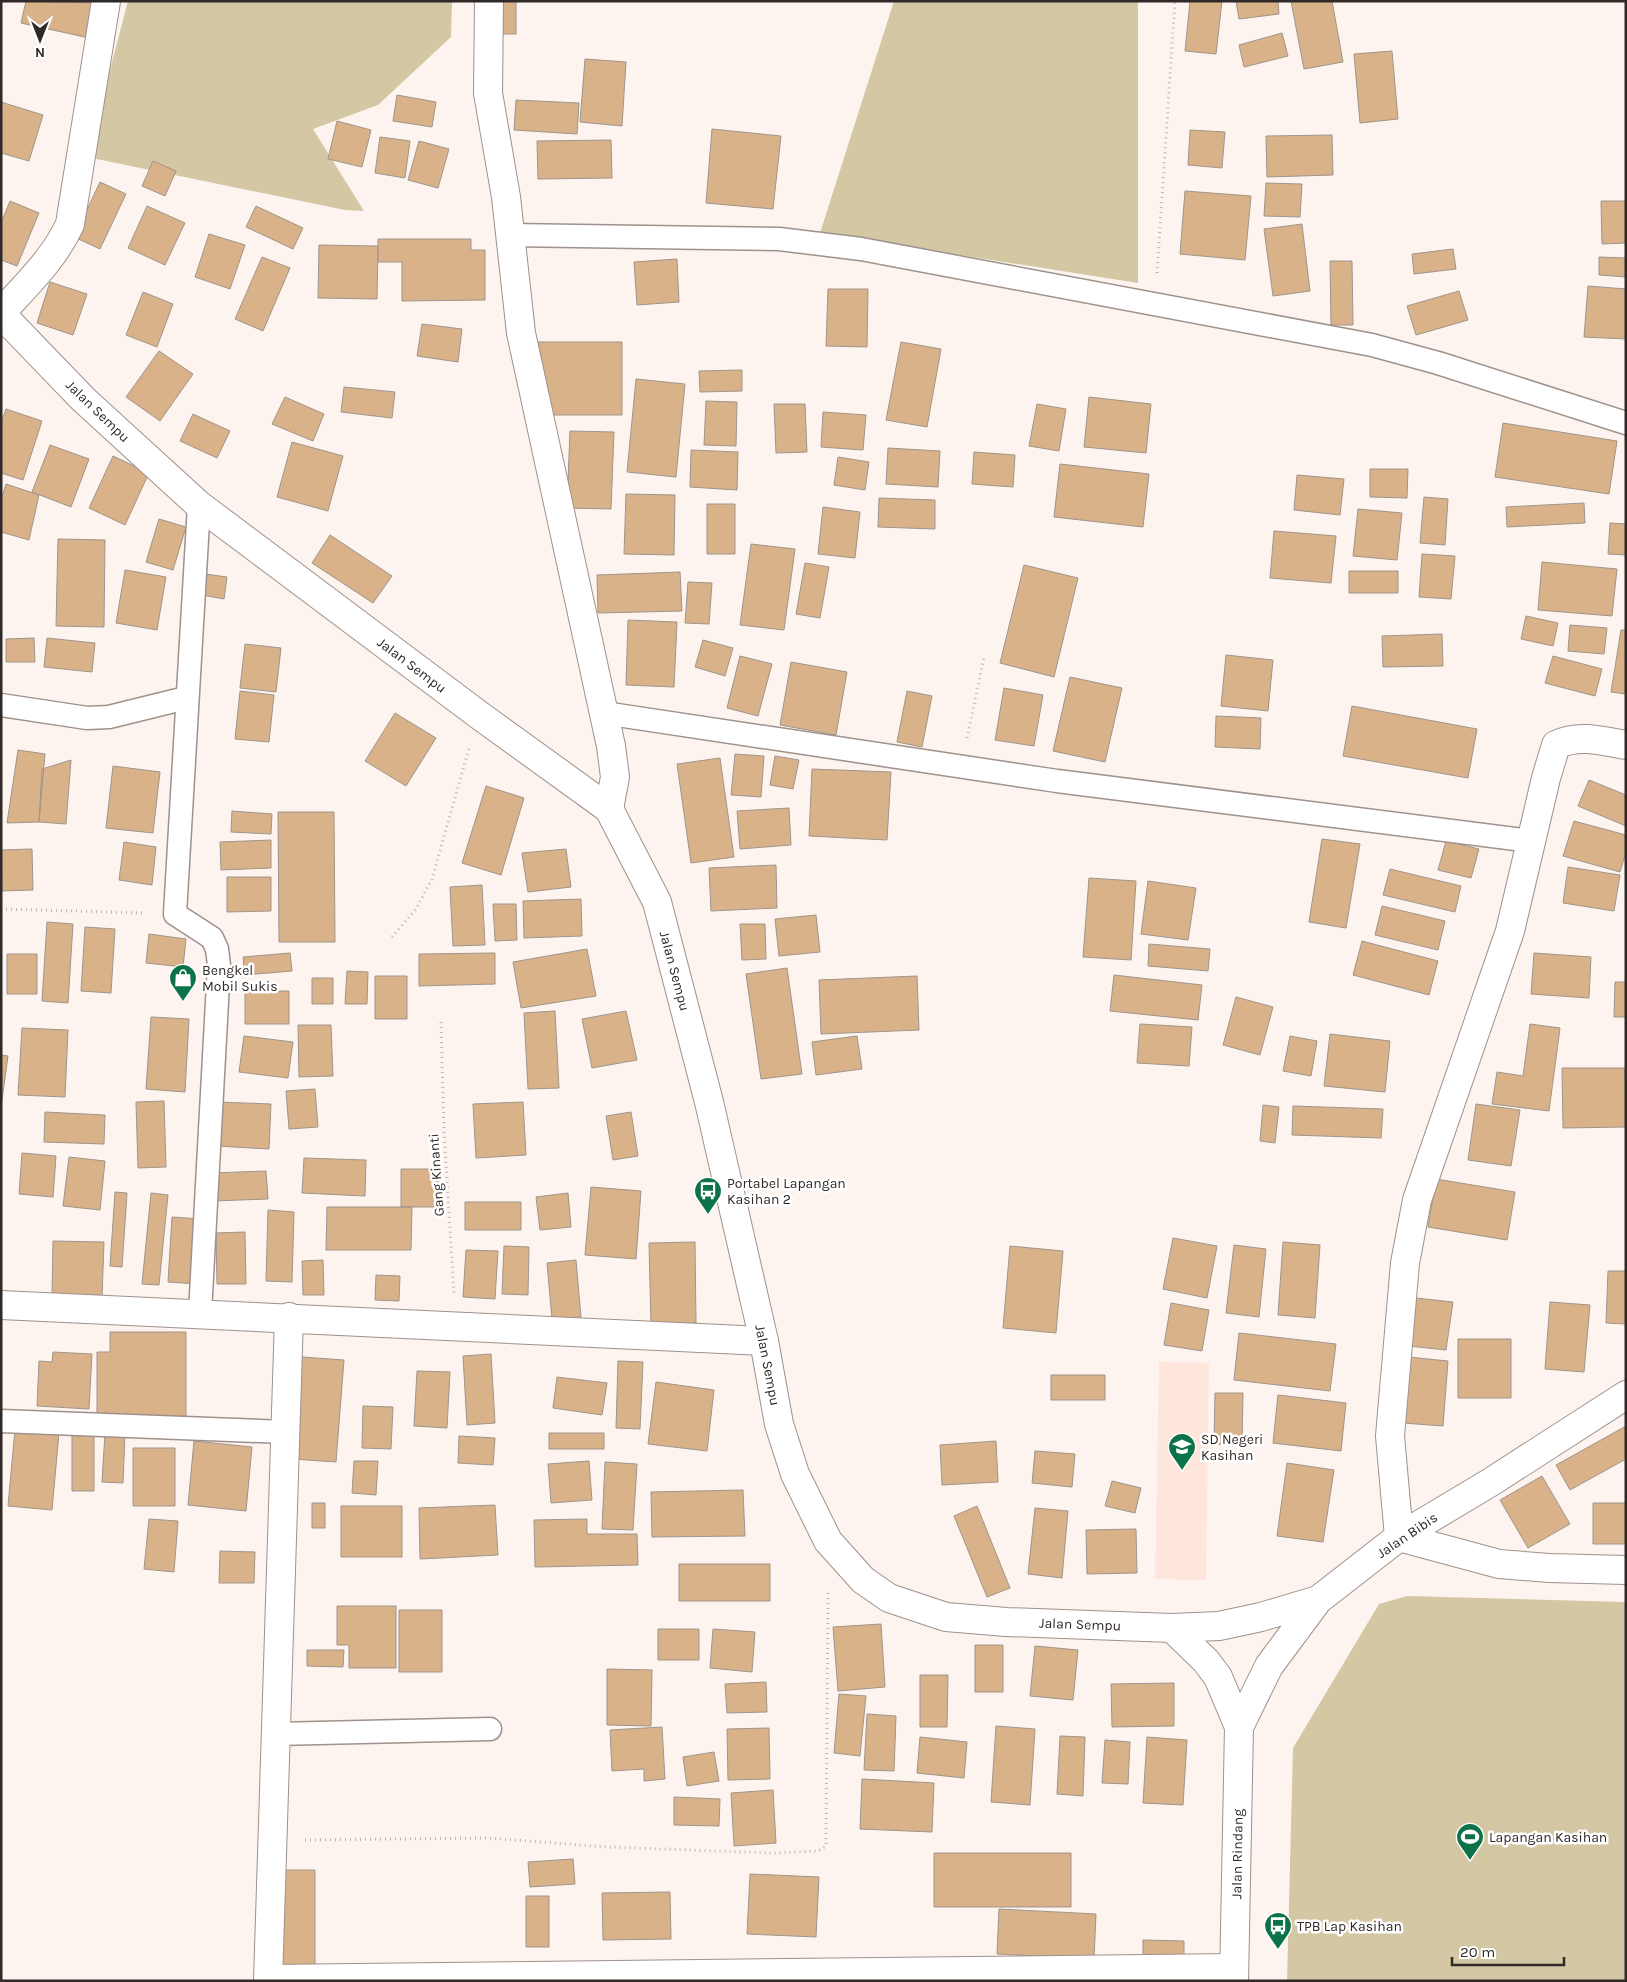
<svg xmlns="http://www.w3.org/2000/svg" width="1627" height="1982" font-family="Karla,sans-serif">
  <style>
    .built { fill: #fee6dc }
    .green { fill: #d4c8a4 }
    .building { fill: #d9b289; stroke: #9f958b }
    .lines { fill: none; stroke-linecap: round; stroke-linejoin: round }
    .lane-casing { stroke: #9f918b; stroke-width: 25 }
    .street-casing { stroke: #9f918b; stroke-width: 30 }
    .secondary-casing { stroke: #9f918b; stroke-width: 30 }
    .path { stroke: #bdb5b1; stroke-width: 3; stroke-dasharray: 1 4; stroke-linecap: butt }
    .lane { stroke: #fff; stroke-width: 22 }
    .street { stroke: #fff; stroke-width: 28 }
    .secondary { stroke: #fff; stroke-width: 28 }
    .labels { text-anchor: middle; stroke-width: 5; stroke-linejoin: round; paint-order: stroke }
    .street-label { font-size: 14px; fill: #2f2927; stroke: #fff }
    .poi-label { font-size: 14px; fill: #2f2927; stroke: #fff; text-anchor: start }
  </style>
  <rect width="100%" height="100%" fill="#fdf4ef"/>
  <path class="built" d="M1159 1362 1209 1363 1206 1580 1155 1579Z"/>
  <path class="green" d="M128 1H452L451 37 378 105 313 129 364 211 345 210 87 157Z
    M894 1H1138V283L820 233Z
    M1407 1596 1626 1602V1981H1287L1293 1748 1379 1604Z"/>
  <path class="building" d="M26 1 97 3 89 38 21 23Z
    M497 1H516V34H497Z
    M1190 1H1222L1216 54 1185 51Z
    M1236 1H1278L1279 14 1239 19Z
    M1291 1H1332L1343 62 1304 69Z
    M1282 33 1288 56 1244 67 1239 45Z
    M1392 51 1398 119 1360 123 1354 54Z
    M585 59 626 62 622 126 580 122Z
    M397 95 436 102 432 127 393 121Z
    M516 100 579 103 577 134 514 130Z
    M1 102 43 115 29 161 1 153Z
    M337 121 371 130 362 167 328 159Z
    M712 129 781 136 773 209 706 203Z
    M1190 130 1225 132 1222 168 1188 165Z
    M1332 135 1333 175 1267 177 1266 136Z
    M380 137 410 141 405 178 375 173Z
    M611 140 612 178 538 179 537 141Z
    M419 141 449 149 438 188 408 180Z
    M153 161 176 171 165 196 142 186Z
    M100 182 126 194 100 249 74 237Z
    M1266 183 1302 184 1300 217 1264 216Z
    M1185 191 1251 196 1245 260 1180 254Z
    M10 201 39 213 17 266 1 260V223Z
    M1601 201H1626V243L1602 244Z
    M147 206 185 223 165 265 128 248Z
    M256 206 303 228 293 249 246 227Z
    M1302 224 1310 291 1273 296 1264 229Z
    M209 234 245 245 230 289 195 277Z
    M378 239H471V250H485V300L402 301V262H378Z
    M319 245 378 246 377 299 318 298Z
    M1453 249 1456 269 1414 274 1412 254Z
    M262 257 290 268 263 331 235 319Z
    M1599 257 1626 258V277L1599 275Z
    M677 259 679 302 637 305 634 262Z
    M1330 261H1352L1353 325H1331Z
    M50 282 87 294 73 335 37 323Z
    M1588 286 1626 289V339L1584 337Z
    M828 289H868L867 347 826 346Z
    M1459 291 1468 320 1416 335 1407 306Z
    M143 292 173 304 157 347 126 335Z
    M422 324 462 329 458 362 417 356Z
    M537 342H622V415H545Z
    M901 342 941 349 927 427 886 420Z
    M159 351 193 374 160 421 126 397Z
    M742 370V391L700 392 699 371Z
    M636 379 685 384 676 477 627 472Z
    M344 387 395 392 392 418 341 412Z
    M285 397 324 414 313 441 272 424Z
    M1089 397 1151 404 1146 453 1084 447Z
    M706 401 737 402 736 446 704 445Z
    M774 404H805L807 452 776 453Z
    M1037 404 1066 409 1059 451 1029 446Z
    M6 409 42 421 23 480 1 473V423Z
    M823 412 866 415 863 450 821 447Z
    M193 414 230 431 217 458 180 441Z
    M1503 423 1617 441 1609 494 1495 477Z
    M570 431 614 432 611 509 567 508Z
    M292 442 343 456 328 511 277 497Z
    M50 445 89 459 71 507 32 492Z
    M888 448 940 451 938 487 886 484Z
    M691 450 738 452 737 490 690 487Z
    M974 452 1015 455 1013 487 972 484Z
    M113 456 149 473 125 525 89 508Z
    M838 457 869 462 865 490 834 485Z
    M1060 464 1149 474 1143 527 1054 517Z
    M1370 469H1408L1407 498 1370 497Z
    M1297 475 1344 479 1340 515 1294 510Z
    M6 484 39 495 29 540 1 532V500Z
    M626 494 675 495 674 555 624 554Z
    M1424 497 1448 499 1445 545 1420 543Z
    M879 498 935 500V529L878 527Z
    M1584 503 1585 523 1507 527 1506 507Z
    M707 504H735V554H707Z
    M823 507 860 512 855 558 818 554Z
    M1358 509 1402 513 1397 560 1353 556Z
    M159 519 186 527 173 570 146 562Z
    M1610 523 1626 524V555L1608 554Z
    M1274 531 1336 536 1331 583 1270 578Z
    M330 535 392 576 373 603 312 563Z
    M58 539 105 540 104 627 56 626Z
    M751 544 795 549 784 630 740 625Z
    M1422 554 1455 556 1451 599 1419 597Z
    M1542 562 1617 569 1612 616 1538 610Z
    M805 563 829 567 820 618 796 614Z
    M1024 565 1078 578 1054 677 1000 663Z
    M125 570 166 577 157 630 116 623Z
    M1349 571H1398V593H1349Z
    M680 572 682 611 598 613 597 575Z
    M205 574 227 577 224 599 202 595Z
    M688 582 712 583 709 624 685 623Z
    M1526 616 1558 623 1553 646 1521 639Z
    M628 620 677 622 674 687 626 685Z
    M1570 625 1607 628 1604 654 1568 651Z
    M1621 630H1626V694L1611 692Z
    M1442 634 1443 666 1383 667 1382 636Z
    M34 638 35 662H6V639Z
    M47 638 95 643 92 672 44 667Z
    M703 640 733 648 725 676 695 667Z
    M245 644 281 648 276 692 240 688Z
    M1226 655 1273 660 1268 711 1221 706Z
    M740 656 772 664 758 716 727 708Z
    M1553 656 1602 669 1595 696 1545 683Z
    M791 662 847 672 836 735 780 725Z
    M1070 677 1122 688 1105 762 1053 751Z
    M1004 688 1043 695 1034 746 995 740Z
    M240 691 274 695 269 742 235 739Z
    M907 691 932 696 922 747 897 742Z
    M1352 706 1477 729 1468 778 1343 756Z
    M395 713 436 738 406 786 365 761Z
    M1216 716 1261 718 1260 749 1215 747Z
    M18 750 45 754 39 822 7 823Z
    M735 754 764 756 761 797 731 795Z
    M775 756 799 760 793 789 770 785Z
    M720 758 734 857 691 863 677 764Z
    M71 760 66 824 39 822 42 769Z
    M113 766 160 772 153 833 106 828Z
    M812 769 891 772 887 840 809 836Z
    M1589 780 1626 795V826L1578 806Z
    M486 786 524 798 501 875 462 863Z
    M789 808 791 845 740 849 737 811Z
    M232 811 272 814 271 834 231 832Z
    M278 812H334L335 942H279Z
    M1574 821 1626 835V852L1620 872 1563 856Z
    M1322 839 1360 844 1346 928 1309 922Z
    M271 840V868L221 870 220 842Z
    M1446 841 1479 849 1471 878 1438 870Z
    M124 842 156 847 152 885 119 880Z
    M32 849 33 890 2 891 1 850Z
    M566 849 571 887 528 892 522 853Z
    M776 865 777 908 711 911 709 868Z
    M1568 867 1620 875 1614 911 1563 903Z
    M1390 869 1461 886 1455 912 1383 895Z
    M227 877H271V911L227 912Z
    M1089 878 1136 881 1131 960 1083 957Z
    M1148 881 1196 888 1188 940 1141 934Z
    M482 885 485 945 453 946 450 887Z
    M581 899 582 936 524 938 523 901Z
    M493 904H516L517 940 495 941Z
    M1382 906 1445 921 1438 950 1375 935Z
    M816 915 820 952 779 956 775 919Z
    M47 922 73 924 68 1003 42 1001Z
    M740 924H765L766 959 742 960Z
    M85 927 115 929 111 993 81 991Z
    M149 934 186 939 183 967 146 963Z
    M1362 941 1438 961 1429 995 1353 975Z
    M1149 944 1210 949 1208 971 1148 966Z
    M587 949 596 996 521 1008 513 962Z
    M290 953 292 971 245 975 243 957Z
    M495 953V984L419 986V954Z
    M1534 953 1591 957 1589 998 1531 994Z
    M7 954H37V994H7Z
    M787 968 802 1074 761 1079 746 974Z
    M347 971 368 972 367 1004H345Z
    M1114 975 1202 985 1198 1020 1110 1011Z
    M375 976H407V1019H375Z
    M917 976 919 1030 821 1034 819 980Z
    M312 978H333V1004H312Z
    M1615 982H1626V1017H1614Z
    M245 991H289V1024H245Z
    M1236 997 1273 1007 1260 1055 1223 1045Z
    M555 1011 559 1088 528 1089 524 1013Z
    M626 1011 637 1060 592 1068 582 1019Z
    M151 1017 189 1019 185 1092 146 1089Z
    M1140 1024 1192 1027 1189 1066 1137 1063Z
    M1530 1024 1560 1028 1549 1111 1492 1104 1497 1072 1523 1076Z
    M298 1025H331L333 1076 299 1077Z
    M22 1028 68 1030 65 1097 18 1095Z
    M1330 1034 1390 1041 1385 1092 1324 1086Z
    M244 1036 293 1042 288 1078 239 1072Z
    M857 1036 862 1069 816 1075 812 1042Z
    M1290 1036 1317 1041 1311 1076 1283 1071Z
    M1 1055 8 1056 1 1107Z
    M1562 1068H1625L1626 1127 1563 1128Z
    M315 1089 318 1127 289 1129 286 1091Z
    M164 1101 166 1167 138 1168 136 1102Z
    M217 1102 271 1104 269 1149 216 1146Z
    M523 1102 526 1155 476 1158 473 1104Z
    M1476 1104 1520 1110 1511 1166 1468 1160Z
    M1263 1105 1279 1107 1275 1143 1260 1141Z
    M1293 1106 1383 1109 1381 1138 1292 1135Z
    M45 1112 105 1115 104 1144 44 1142Z
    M631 1112 638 1156 613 1160 606 1116Z
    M22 1153 56 1156 53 1197 19 1194Z
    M69 1157 105 1161 100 1210 63 1206Z
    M304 1158 366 1160 365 1196 302 1193Z
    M401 1169H438V1207H401Z
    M266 1171 268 1199 212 1201V1173Z
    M1436 1179 1515 1192 1507 1240 1428 1227Z
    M591 1187 641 1191 636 1259 585 1255Z
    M115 1192 127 1193 122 1267 110 1266Z
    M151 1193 168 1195 159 1285 142 1284Z
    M568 1193 571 1227 540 1230 536 1197Z
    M465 1202H521V1230H465Z
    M327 1207H412L411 1250H326Z
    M268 1210 294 1212 292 1282 266 1281Z
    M172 1217 201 1219 197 1284 168 1282Z
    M245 1232 246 1284H217L216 1233Z
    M1173 1238 1217 1246 1207 1298 1163 1289Z
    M53 1241 104 1242 102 1298 52 1297Z
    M695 1242 696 1323 651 1325 649 1243Z
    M1283 1242 1320 1245 1315 1318 1278 1315Z
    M1234 1245 1266 1249 1259 1317 1226 1313Z
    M504 1246 529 1247 528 1295 502 1294Z
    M1010 1246 1063 1251 1056 1333 1003 1328Z
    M466 1250 498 1251 495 1299 463 1297Z
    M323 1260 324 1295H303L302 1261Z
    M576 1260 581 1317 552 1319 547 1263Z
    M1608 1271H1626V1324L1606 1323Z
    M376 1275 400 1276 399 1301 375 1300Z
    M1416 1298 1453 1302 1446 1350 1409 1346Z
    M1550 1302 1590 1305 1584 1372 1545 1369Z
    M1171 1303 1209 1310 1202 1351 1164 1345Z
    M110 1332H186V1421H97V1352H110Z
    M1239 1333 1336 1344 1330 1391 1234 1380Z
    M1458 1339H1511V1398H1458Z
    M53 1352 92 1354 89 1409 37 1406 39 1361 52 1362Z
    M491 1354 495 1423 467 1425 463 1356Z
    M302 1357 344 1360 336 1462 293 1459Z
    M1408 1357 1448 1361 1443 1426 1403 1423Z
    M618 1361 643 1362 640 1429 616 1428Z
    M417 1371 450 1372 447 1428 414 1426Z
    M1051 1375H1105V1400H1051Z
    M557 1377 607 1383 602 1415 553 1408Z
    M656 1382 714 1390 707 1451 648 1444Z
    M1215 1393H1243L1242 1445 1214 1444Z
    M1278 1395 1346 1403 1341 1451 1273 1443Z
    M363 1406 393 1407 391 1449 362 1448Z
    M1626 1426V1459L1570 1490 1556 1465Z
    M15 1429 59 1433 52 1510 8 1506Z
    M105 1433 125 1434 123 1483 102 1482Z
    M549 1433H604V1449H549Z
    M72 1435H94V1491H72Z
    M459 1436 495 1438 493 1465 458 1463Z
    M194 1441 252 1447 246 1511 188 1505Z
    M996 1441 998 1482 942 1485 940 1445Z
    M133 1448H175V1506H133Z
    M1035 1451 1075 1454 1072 1487 1032 1483Z
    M354 1461H378L376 1495 352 1493Z
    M589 1461 592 1500 551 1503 548 1464Z
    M605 1462 637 1464 633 1530 602 1529Z
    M1287 1463 1334 1470 1323 1542 1277 1536Z
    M1542 1476 1570 1524 1528 1548 1500 1500Z
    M1112 1481 1141 1488 1135 1513 1105 1506Z
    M743 1490 745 1536 652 1537 651 1492Z
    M312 1503H325V1528H312Z
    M1593 1503H1626V1544H1593Z
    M495 1505 498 1555 420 1559 419 1508Z
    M341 1506H402V1557H341Z
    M977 1506 1010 1588 987 1597 954 1516Z
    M1035 1508 1068 1511 1062 1578 1028 1574Z
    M149 1519 178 1521 174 1572 144 1569Z
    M587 1519V1534H637L638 1565 535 1567 534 1520Z
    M1136 1529 1137 1573 1087 1574 1086 1530Z
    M220 1551 255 1552 254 1583H219Z
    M679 1564H770V1601H679Z
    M337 1606H396V1668H349V1645H337Z
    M399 1610H442V1672H399Z
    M881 1624 885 1687 838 1691 833 1627Z
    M658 1629H699V1660H658Z
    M713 1629 755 1632 752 1672 710 1668Z
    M975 1645H1003V1692H975Z
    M1035 1646 1078 1650 1073 1700 1030 1696Z
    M307 1650H344L343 1667 307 1666Z
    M607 1669 652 1670 651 1726 607 1725Z
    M920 1675H948L947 1727H920Z
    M766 1682 767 1712 727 1713 725 1684Z
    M1174 1683V1726L1112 1727 1111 1684Z
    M839 1694 866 1696 860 1756 834 1753Z
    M867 1714 896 1716 894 1771 864 1770Z
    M996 1726 1035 1729 1030 1805 991 1802Z
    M662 1727 665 1779 644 1781V1769L612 1771 610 1730Z
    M769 1728 770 1779 728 1780 727 1729Z
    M1060 1736 1085 1737 1083 1796 1057 1794Z
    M920 1737 967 1742 964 1778 917 1773Z
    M1147 1737 1187 1740 1183 1805 1143 1803Z
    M1105 1740 1130 1742 1128 1784 1102 1783Z
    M714 1752 719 1781 687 1786 683 1757Z
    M862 1779 934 1783 932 1832 860 1829Z
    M773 1790 776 1843 734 1846 731 1793Z
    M674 1797 720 1799 719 1826 674 1825Z
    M934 1853H1071V1907H934Z
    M573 1859 575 1884 530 1887 528 1862Z
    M283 1870H315V1965H282Z
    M750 1874 819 1877 816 1937 747 1934Z
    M670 1892 671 1939 603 1940 602 1893Z
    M526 1896H549V1947H526Z
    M999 1909 1096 1914 1094 1959 997 1954Z
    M1143 1940 1184 1941V1959L1143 1958Z"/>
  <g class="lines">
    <defs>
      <path id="lane" d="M510 235 779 239 861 249 1372 345 1438 363 1626 423
        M199 505 175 914 212 938 217 949 219 965 200 1313
        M1 705 87 718 109 717 186 698
        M604 713 1057 781 1531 841
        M1 1421 285 1432
        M276 1734 490 1729"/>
      <path id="street" d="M489 1 488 93 506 197 521 333 611 746 615 777 609 809
        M1 313C26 285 55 258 70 224L106 1
        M1626 745C1602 741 1579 734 1556 745L1546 778 1510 931 1417 1200 1405 1263 1390 1436 1399 1537 1499 1564 1549 1568 1626 1570
        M1 1305 764 1341
        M268 1979 1234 1968
        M268 1981 289 1317"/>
      <path id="secondary" d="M1 314 83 399 199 505 479 715 609 809 657 902 709 1102 764 1341 779 1424 795 1474 828 1541 863 1580 889 1598 946 1617 1006 1622 1172 1628 1219 1626 1261 1617 1318 1600 1399 1537 1491 1482 1626 1395
        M1172 1628 1206 1661 1218 1677 1239 1727 1234 1981
        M1239 1727 1269 1666 1318 1600"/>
    </defs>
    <use href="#lane" class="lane-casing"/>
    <use href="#street" class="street-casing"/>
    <use href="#secondary" class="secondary-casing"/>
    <path class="path" d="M1157 273 1175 1
      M967 738 984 657
      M1 909 145 913
      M392 937 416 909 432 879 469 748
      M441 1022 444 1131 454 1294
      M305 1840 487 1838 607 1847 773 1853 818 1851 826 1846 828 1593"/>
    <use href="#lane" class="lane"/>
    <use href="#street" class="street"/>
    <use href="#secondary" class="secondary"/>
  </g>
  <defs>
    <symbol id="shop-pin" viewBox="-11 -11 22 30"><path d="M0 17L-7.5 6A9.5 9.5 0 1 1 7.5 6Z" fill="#0c724a" stroke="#fff"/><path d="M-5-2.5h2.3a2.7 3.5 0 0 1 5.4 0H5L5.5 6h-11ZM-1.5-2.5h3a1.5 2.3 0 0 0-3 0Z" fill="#fff"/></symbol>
    <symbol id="bus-pin" viewBox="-11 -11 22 30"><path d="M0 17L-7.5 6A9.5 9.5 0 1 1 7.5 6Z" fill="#0c724a" stroke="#fff"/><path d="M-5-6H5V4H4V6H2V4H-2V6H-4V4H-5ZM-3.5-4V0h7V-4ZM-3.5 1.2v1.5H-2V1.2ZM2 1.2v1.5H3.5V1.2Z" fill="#fff"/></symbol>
    <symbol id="school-pin" viewBox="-11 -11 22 30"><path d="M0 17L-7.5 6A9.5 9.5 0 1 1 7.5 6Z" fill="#0c724a" stroke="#fff"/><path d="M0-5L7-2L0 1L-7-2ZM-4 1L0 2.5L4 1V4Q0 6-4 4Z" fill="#fff"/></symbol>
    <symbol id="stadium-pin" viewBox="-11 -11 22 30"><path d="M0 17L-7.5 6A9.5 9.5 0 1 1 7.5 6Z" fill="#0c724a" stroke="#fff"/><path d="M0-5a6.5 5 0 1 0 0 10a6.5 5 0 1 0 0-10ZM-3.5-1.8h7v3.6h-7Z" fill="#fff"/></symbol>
  </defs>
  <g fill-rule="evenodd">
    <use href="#shop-pin" x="167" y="962" width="32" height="43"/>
    <use href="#bus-pin" x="692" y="1175" width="32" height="43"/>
    <use href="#school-pin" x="1166" y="1431" width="32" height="43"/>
    <use href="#stadium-pin" x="1454" y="1821" width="32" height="43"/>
    <use href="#bus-pin" x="1262" y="1910" width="32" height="43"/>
  </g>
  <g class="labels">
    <g class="street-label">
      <text transform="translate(98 411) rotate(44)" y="5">Jalan Sempu</text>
      <text transform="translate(412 665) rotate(37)" y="5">Jalan Sempu</text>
      <text transform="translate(675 971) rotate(75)" y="5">Jalan Sempu</text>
      <text transform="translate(436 1175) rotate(-94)" y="5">Gang Kinanti</text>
      <text transform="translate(768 1365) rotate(79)" y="5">Jalan Sempu</text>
      <text transform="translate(1407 1535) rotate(-34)" y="5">Jalan Bibis</text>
      <text transform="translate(1080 1624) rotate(2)" y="5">Jalan Sempu</text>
      <text transform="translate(1237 1854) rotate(-89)" y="5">Jalan Rindang</text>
    </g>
    <g class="poi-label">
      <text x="202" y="975">Bengkel<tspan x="202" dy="16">Mobil Sukis</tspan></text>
      <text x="727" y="1188">Portabel Lapangan<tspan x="727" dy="16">Kasihan 2</tspan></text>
      <text x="1201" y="1444">SD Negeri<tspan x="1201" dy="16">Kasihan</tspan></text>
      <text x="1489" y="1842">Lapangan Kasihan</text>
      <text x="1297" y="1931">TPB Lap Kasihan</text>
    </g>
  </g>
  <rect width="1627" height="1982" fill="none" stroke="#2f2927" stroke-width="5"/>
  <g transform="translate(40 40) rotate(180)" stroke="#ffffff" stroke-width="4" paint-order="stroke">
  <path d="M0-4L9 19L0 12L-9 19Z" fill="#2f2927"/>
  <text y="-8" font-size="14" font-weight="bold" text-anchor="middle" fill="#2f2927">N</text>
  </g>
  <path d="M1452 1957v8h112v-8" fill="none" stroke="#2f2927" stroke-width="2.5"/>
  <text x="1460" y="1957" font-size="15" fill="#2f2927" stroke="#ffffff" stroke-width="4" paint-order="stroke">20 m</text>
</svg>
